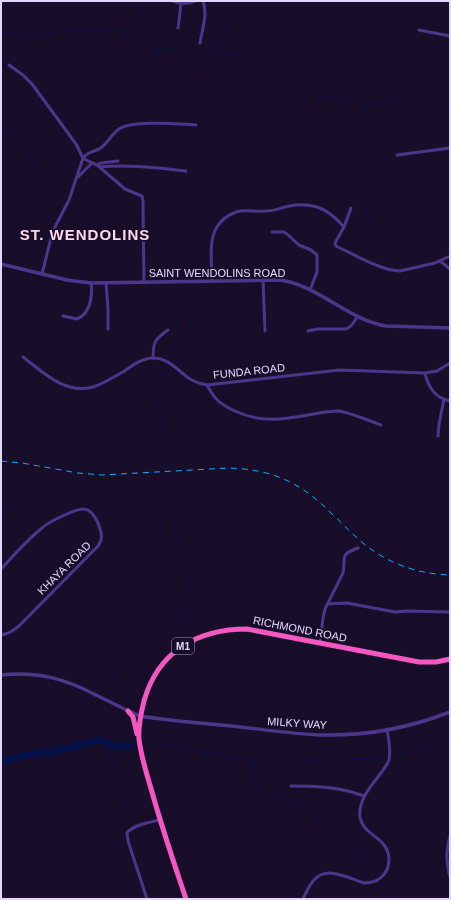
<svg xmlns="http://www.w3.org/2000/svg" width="451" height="900" font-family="Helvetica,sans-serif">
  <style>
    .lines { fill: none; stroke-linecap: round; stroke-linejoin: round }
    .stream { stroke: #06114a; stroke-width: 1 }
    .river { stroke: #06114a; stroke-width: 7 }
    .minor { stroke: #4b368c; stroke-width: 3 }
    .tertiary { stroke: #4b368c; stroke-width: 3.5 }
    .trunk { stroke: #f258c0; stroke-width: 5 }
    .rail { stroke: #03b1ff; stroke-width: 1; stroke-dasharray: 6 5; stroke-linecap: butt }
    .labels { text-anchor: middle; stroke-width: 3.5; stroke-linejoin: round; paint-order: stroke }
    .shield { fill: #190e2a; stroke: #a79bbf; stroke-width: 1 }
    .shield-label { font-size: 10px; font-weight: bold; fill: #e4d7ff }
    .street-label { font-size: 11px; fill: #e4d7ff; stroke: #190e2a }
    .district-label { font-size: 15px; font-weight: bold; letter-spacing: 1px; fill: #ffd9e9; stroke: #190e2a }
  </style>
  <rect width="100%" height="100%" fill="#190e2a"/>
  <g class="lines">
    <path class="stream" d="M1 33 25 35 44 36 68 29 94 31 105 28 122 32 140 44 153 50 174 49 182 53 195 64H205L211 60 216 50 237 54 253 58 269 67 290 76 318 97 338 98 366 105 390 102 410 104 431 103 450 105
      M134 39C139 26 142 15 143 1
      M216 50 235 9 241 1
      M363 105 360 137 362 189 364 204 370 222 380 238
      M1 123 25 148 45 179
      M165 358 190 328 192 320V309
      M164 363 158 389 167 465
      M1 516 23 497
      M94 687 128 665 143 660 184 615 190 596V579L179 545 171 512 168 485
      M103 742 120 777 125 793 126 810
      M145 742 189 751 220 754 242 759
      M77 745 79 734 75 723V712L78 703 89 696
      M394 756 450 742
      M248 760 282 759 297 760 302 762 312 760 375 758 386 756
      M251 760 253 777 256 785 261 794 266 797H277L287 799 298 807 312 812 321 820 331 825 345 835 352 844 362 863 364 874 371 880
      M373 885 376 888 392 899"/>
    <path class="river" d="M1 762 22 756 56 751 99 740 118 747 131 745"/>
    <path class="minor" d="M173 1C180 4 188 4 195 1
      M178 28 179 21 181 3
      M419 30 450 36
      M200 43C202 30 208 14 203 1
      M9 65 23 75 32 84 76 144 83 158 90 162 97 165 125 189 142 196 143 202 144 283
      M397 155 450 148
      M97 165 101 163 118 161
      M99 167C127 164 158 168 186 171
      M78 177 92 163
      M351 208 344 227 335 243 336 246 338 247C355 255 382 271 400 271L435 263 450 256
      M272 232H284L287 234 299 245 311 250 317 255V272L310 290
      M440 261 450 269
      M42 274 51 238 55 227 69 200 83 158C88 151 96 152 102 147 108 142 112 134 119 129 132 120 178 124 196 125
      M263 280 265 331
      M212 281C212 265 208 241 217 227 221 220 228 215 236 212 245 209 256 212 266 211 275 211 282 207 290 206 299 204 309 205 317 207 328 210 337 219 344 227
      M106 283 108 308V329
      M63 316 77 319C90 314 93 296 91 283
      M308 331 317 329H346L351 326 358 316
      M23 357C43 372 65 395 93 387 103 384 113 377 123 372 132 366 142 358 153 358 169 358 178 371 190 379 195 382 201 384 207 385L339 370 425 373 437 371 450 363
      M153 358C153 342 155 339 168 330
      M425 373C428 387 435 398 450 401
      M207 385C215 400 220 404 235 411 262 424 286 419 313 414 321 413 329 411 338 411 349 412 370 421 381 425
      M438 436 439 424 444 399
      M1 569C14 555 27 540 42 528 48 522 75 509 83 509 91 509 95 517 98 523 101 532 104 538 98 546L20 625C14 630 9 634 1 635
      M327 604 347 603 395 612 407 611 448 612
      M320 643 323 618 325 609 343 573C346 557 339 555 358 548
      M291 786C308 786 326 786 343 790 350 791 357 794 364 796
      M450 836C446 851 446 862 450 877
      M147 899 128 841 127 833C132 825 151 822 160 820
      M303 899C306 893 309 885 314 880 327 865 348 878 364 883 373 883 380 881 385 873 388 869 389 864 389 858 387 836 363 836 360 817 358 800 371 786 381 773 384 769 387 765 389 760 391 750 389 740 387 730"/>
    <path class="tertiary" d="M1 264 67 280 91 283 280 280C318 285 348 320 386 326L450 328
      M1 675C38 671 66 679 98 696 112 703 126 710 140 716 170 721 201 723 231 726 261 729 292 734 322 735 366 736 409 728 450 712"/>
    <path class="trunk" d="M128 711 133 717 137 734
      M186 899C174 863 162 828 152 792 147 775 141 757 139 739 138 726 141 713 144 701 158 651 198 629 247 629L419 662H436L450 659"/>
    <path class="rail" d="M1 461 22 463 78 473 102 475 228 468C271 469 300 482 330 512 342 523 352 534 364 544 389 564 418 574 450 575"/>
  </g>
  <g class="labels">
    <rect class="shield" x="172" y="638" width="22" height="16" rx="3"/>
    <g class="shield-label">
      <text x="183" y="650">M1</text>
    </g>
    <g class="street-label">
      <text x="217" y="277">SAINT WENDOLINS ROAD</text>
      <text transform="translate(249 371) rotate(-6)" y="4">FUNDA ROAD</text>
      <text transform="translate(64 568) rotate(-45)" y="4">KHAYA ROAD</text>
      <text transform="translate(300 629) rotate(11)" y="4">RICHMOND ROAD</text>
      <text transform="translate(297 723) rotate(4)" y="4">MILKY WAY</text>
    </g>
    <g class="district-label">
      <text x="85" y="240">ST. WENDOLINS</text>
    </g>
  </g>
  <rect width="451" height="900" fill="none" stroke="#e4d7ff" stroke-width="4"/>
</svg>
